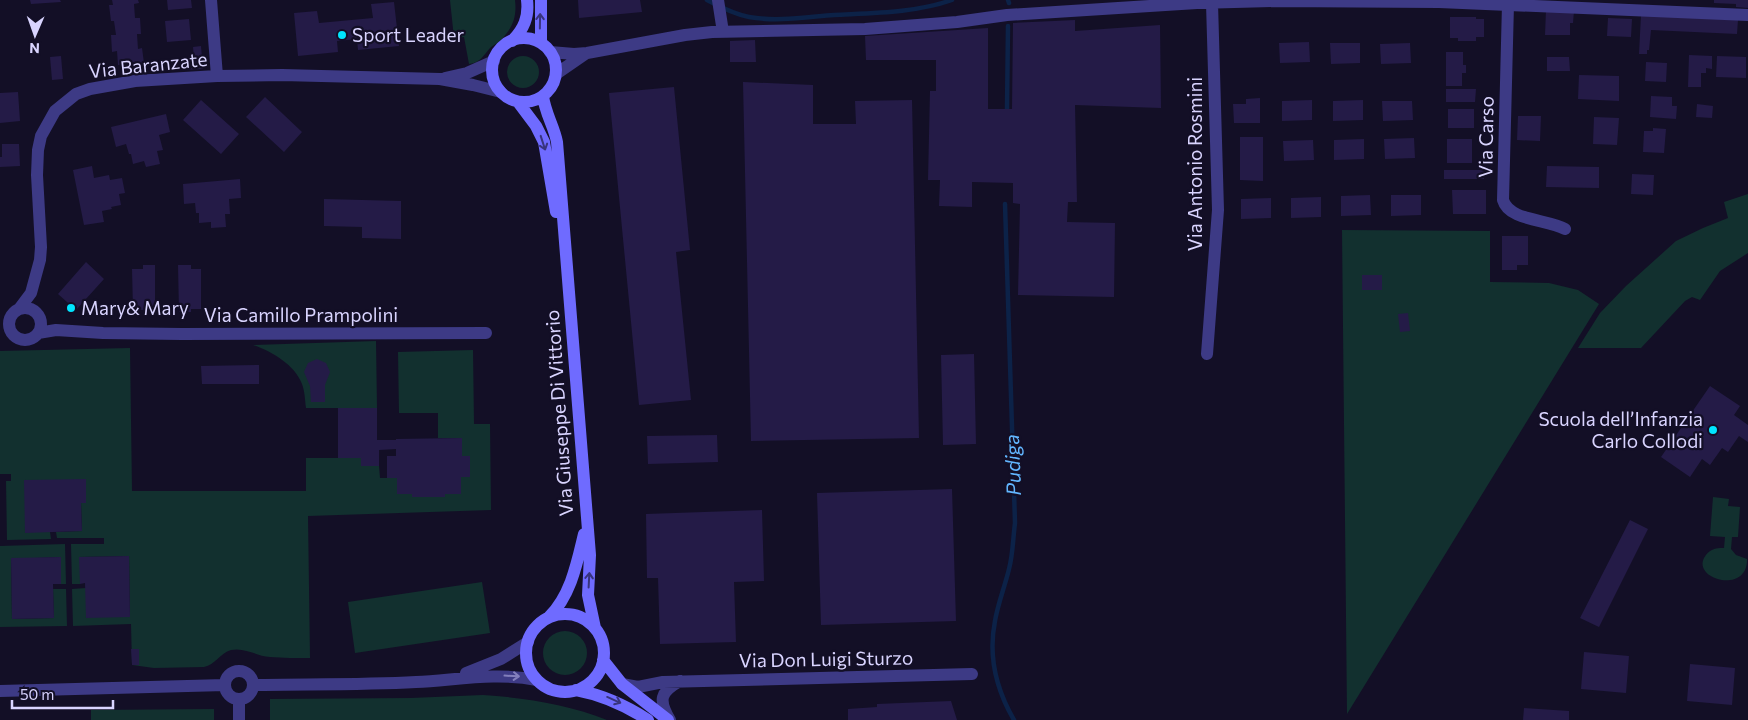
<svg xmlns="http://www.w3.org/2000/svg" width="1748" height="720" font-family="Commissioner,sans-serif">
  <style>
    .green { fill: #12302f }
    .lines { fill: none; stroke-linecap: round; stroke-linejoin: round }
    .stream { stroke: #0c2248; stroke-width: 4.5 }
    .building { fill: #241b47 }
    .street { stroke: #3d3a85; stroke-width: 12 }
    .secondary { stroke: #6f6bff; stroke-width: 12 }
    .oneway { stroke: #38347d }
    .oneway2 { stroke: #837fbc }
    .poi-dot { fill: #00e5ff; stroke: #130f26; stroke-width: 2 }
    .labels { text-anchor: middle; stroke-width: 4.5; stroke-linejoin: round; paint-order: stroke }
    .poi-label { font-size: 19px; fill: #d9d4ff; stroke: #130f26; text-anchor: start }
    .street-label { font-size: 19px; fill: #d9d4ff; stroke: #130f26 }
    .water-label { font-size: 20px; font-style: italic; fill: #62b6ff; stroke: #130f26 }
  </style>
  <rect width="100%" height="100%" fill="#130f26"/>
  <path class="green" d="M450 0H515C517 16 513 27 502 39 498 43 493 45 490 48 483 56 480 63 469 64L464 37 454 38Z
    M507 72a16 16 0 1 1 32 0a16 16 0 1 1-32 0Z
    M1748 194V253L1720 271 1700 300 1692 297 1685 301 1641 348H1578L1600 313 1626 286 1676 241 1703 228 1728 218 1724 202Z
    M1342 230 1490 231V282L1549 283 1578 290 1599 304 1347 714Z
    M376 341 377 408H306C305 401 305 392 302 384 295 365 271 351 253 345Z
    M130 348 132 491H306V458H361V466H379L380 478H397V494H412V497H445V494L461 477H470V456H462V438H438V413H399L398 352 473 350 474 424H490L491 510 308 516 310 658C297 658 283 658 270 657 256 656 245 647 231 650 220 653 215 665 204 667L154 668 132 665 131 624 73 626 72 589 86 588 130 616 129 556 80 557V584H72L71 544H104V538H57L56 532 82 531 81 503H86V479L25 532H50L51 539 7 540 6 481H11V474H0V351Z
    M1713 497 1729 499 1728 506 1740 507 1738 537H1732L1731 549 1736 555 1747 559C1748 594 1693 580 1704 558 1709 549 1715 548 1724 548L1725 537 1710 536Z
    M65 544 66 584H61L60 557 11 559 12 619 54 618 53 589H66L67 626 0 627V546Z
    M482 582 490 633 355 653 348 602Z
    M543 653a22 22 0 1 1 44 0a22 22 0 1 1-44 0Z
    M483 695C526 698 567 704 607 720H270V699L411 698Z
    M214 709V720H91V710Z"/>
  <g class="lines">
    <path class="stream" d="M707 0C720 7 734 14 749 17 777 22 807 17 834 15 873 13 915 13 952 0
      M1008 0 1009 3
      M1007 109 1008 26
      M1005 204 1015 523C1013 538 1013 554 1009 569 1005 586 998 603 995 621 988 656 996 689 1014 720"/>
  </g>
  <path class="building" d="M30 0H60L61 2 31 4Z
    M112 0H138L139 3 134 4 135 18H140L141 34H137L138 49 142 48 144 63 118 65 117 51 112 52 111 35H116L114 21H111L109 5H113Z
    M167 0H191L192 8 168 10Z
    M578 0H640L642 12 579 18Z
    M1714 0H1748V8L1736 7V4L1714 3Z
    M394 2 399 46 358 50 357 39 337 41 338 52 298 56 294 13 317 11 319 23 373 18 371 4Z
    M1546 10 1574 11 1573 23H1570V35H1545Z
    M1641 15 1738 20 1737 34 1651 30 1649 50H1647V54H1639Z
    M1450 17H1476V19H1484V37H1476V41H1458V38H1450Z
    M1608 18 1632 19 1631 37 1607 36Z
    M189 19 191 40 167 42 165 21Z
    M1075 20V31L1160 25 1161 108 1075 105 1077 202H1068L1067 222 1115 223 1114 297 1018 295 1020 204 1013 203V183L972 182V207L939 206 940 180H928L930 91H936V60H866L865 36 988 28V109H1012L1013 23Z
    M755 40 756 62H730V41Z
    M1309 42 1310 62 1280 63 1279 43Z
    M1330 43H1360V63L1331 64Z
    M1410 43 1411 63 1381 64 1380 44Z
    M201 46 203 69 182 70 181 59 194 58 193 47Z
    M1446 52H1463V65H1466V73H1462V86H1446Z
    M1689 55 1712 56V69L1706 68V73H1701V87H1688Z
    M61 56 63 79 52 80 50 57Z
    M1717 56 1746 57V78L1716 77Z
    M1547 57H1569L1570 71H1547Z
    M1646 62 1667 63 1666 82 1645 81Z
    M1579 75 1619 76V101L1578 99Z
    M743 82 813 85V124H856L855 101 912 100 919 438 751 441Z
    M674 87 690 250 676 252 691 400 639 405 609 93Z
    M1446 89H1476L1475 102H1446Z
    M18 92 20 121 0 123V93Z
    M1651 96 1672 97V106H1677L1676 119 1650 117Z
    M265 97 302 132 284 152 246 117Z
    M1260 98V123H1234L1233 104H1246V99Z
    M201 100 239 134 221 154 183 120Z
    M1312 100V120L1282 121V101Z
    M1363 100V120L1333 121V101Z
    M1382 101H1412L1413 120 1383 121Z
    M1697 104 1713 106 1712 118 1696 117Z
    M1448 109H1474V128H1448Z
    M166 114 170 132 159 135 163 150 157 151 160 164 146 167 144 161 133 164 131 154H129L126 144 116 147 111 127Z
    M1518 116H1541L1540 141 1517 140Z
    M1594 117 1619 118 1617 145 1593 144Z
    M1653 128 1666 129 1664 153 1643 152 1644 131H1653Z
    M1240 137H1263V181L1240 180Z
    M1414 138 1415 158 1385 159 1384 139Z
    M1364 139V159L1334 160V140Z
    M1447 139H1472V163H1447Z
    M1313 140 1314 160 1284 161 1283 141Z
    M2 144H19L20 166 0 167V157H2Z
    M92 166 94 178 109 175 110 180 122 178 125 193 119 194 121 205 111 207 112 209 102 211 104 222 84 225 73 170Z
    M1547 166 1599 167V188L1546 187Z
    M1444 170H1484V179H1444Z
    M1632 174 1654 175 1653 195 1631 194Z
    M240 179 241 198 229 199 230 214H225L226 227 211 228V222L199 223V213H196L195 203 184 204 183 184Z
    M1452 190H1486V214H1453Z
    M1370 195 1371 215 1341 216V196Z
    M1391 195H1421V215L1391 216Z
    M1321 197V217L1291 218V198Z
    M1271 198V218L1241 219V199Z
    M324 199 401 201V239L362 238V227L324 226Z
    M1502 236H1528V265H1517V270H1502Z
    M86 262 104 279 76 310 58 294Z
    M143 265H155V313H143V310L133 309 132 269H143Z
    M178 265H191V269H201V309H191V312H179Z
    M1362 275H1382V290H1362Z
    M1408 313 1410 331 1400 332 1398 314Z
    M974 354 976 444 943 445 941 355Z
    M317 359 326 363 330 372 325 385V402H311L310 386 304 372 308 363Z
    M259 365V384H202L201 366Z
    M1710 386 1740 406 1734 415 1748 425V442L1739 436 1728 452 1722 448 1710 465 1702 459 1690 477 1661 457Z
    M338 408H377V440H396V439L462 438V456H470V477H461V494H445V497H412V494H397V478H387V456H396V449L379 450V466H361V458H338Z
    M717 435 718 462 648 464 647 436Z
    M86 479V503H81L82 531 25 533 24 480Z
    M952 489 956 621 821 625 817 493Z
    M762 510 764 581 734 582 736 642 660 644 658 578H647L646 514Z
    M1630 520 1648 529 1599 627 1580 618Z
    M129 556 130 617 86 618 85 583 80 584 79 557Z
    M61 557V584H53L54 618 12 619 11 558Z
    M131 649H139V665H132Z
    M1584 652 1629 656 1626 693 1581 689Z
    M1690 664 1735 668 1732 705 1687 701Z
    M951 701 957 720H848V709L877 707V704Z
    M1524 708 1569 711V720H1523Z"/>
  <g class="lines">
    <path class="street" d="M211 0 217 76
      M718 0 723 32
      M1508 4 1503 200C1509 221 1547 219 1565 229
      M550 52 574 54 587 53 685 35 712 32 865 29 957 22 1007 15 1197 3 1275 1 1439 2 1748 15
      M556 74 585 54
      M445 78 467 73 494 61
      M9 324a16 16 0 1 1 32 0a16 16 0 1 1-32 0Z
      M19 309 31 293 40 260 41 247 37 175 38 150 41 136 55 111 76 94 90 89 135 81 217 76 282 75 440 79 473 85 501 92
      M38 333 56 330 103 333 182 334 486 333
      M1207 354 1218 210 1212 3
      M225 685a14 14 0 1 1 28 0a14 14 0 1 1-28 0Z
      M466 673 501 659 528 642
      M622 684 638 687 663 682 972 674
      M253 685C307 684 362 685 416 682 457 680 496 672 537 680
      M0 691 225 685
      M239 720V699
      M670 720C658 700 660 692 680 681"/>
    <path class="secondary" d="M492 70a32 32 0 1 1 64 0a32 32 0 1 1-64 0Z
      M512 41C524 29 529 17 527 0
      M541 43V0
      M543 96C545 113 554 126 557 142L590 555 588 595 595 628
      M518 102 536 126 544 142 556 212
      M526 653a39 39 0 1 1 78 0a39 39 0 1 1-78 0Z
      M549 617C571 595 577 563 584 534
      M603 660 622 684 668 720
      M576 690C603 695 625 705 648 720"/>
  </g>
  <defs><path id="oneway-shaft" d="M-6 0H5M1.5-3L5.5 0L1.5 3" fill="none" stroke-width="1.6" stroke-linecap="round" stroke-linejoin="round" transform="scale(1.25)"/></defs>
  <g class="oneway">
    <use href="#oneway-shaft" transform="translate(540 21) rotate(-89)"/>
    <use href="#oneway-shaft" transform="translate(543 143) rotate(72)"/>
    <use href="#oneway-shaft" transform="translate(589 580) rotate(-87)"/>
    <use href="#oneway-shaft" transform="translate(614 700) rotate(24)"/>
  </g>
  <use class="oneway2" href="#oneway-shaft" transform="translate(512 676) rotate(3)"/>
  <g class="poi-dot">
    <circle cx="342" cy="35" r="5"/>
    <circle cx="71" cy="308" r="5"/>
    <circle cx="1713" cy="430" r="5"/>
  </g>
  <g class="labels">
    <g class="poi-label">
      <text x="352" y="42">Sport Leader</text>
      <text x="81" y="315">Mary&amp; Mary</text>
      <text x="1703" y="426" text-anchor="end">Scuola dell’Infanzia<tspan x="1703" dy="22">Carlo Collodi</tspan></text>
    </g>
    <g class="street-label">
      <text transform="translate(148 65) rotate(-6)" y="7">Via Baranzate</text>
      <text transform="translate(1486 137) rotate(-89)" y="7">Via Carso</text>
      <text transform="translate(1195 164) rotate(-90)" y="7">Via Antonio Rosmini</text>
      <text x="301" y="322">Via Camillo Prampolini</text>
      <text transform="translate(559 413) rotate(-94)" y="7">Via Giuseppe Di Vittorio</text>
      <text transform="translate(826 659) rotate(-1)" y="7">Via Don Luigi Sturzo</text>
    </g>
    <g class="water-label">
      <text transform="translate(1013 465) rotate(-92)" y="7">Pudiga</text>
    </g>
  </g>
  <g transform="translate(35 35) rotate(182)" stroke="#130f26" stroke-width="4" paint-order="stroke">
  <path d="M0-4L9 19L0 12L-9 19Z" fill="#d9d4ff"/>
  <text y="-8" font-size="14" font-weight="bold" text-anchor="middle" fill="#d9d4ff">N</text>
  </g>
  <path d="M12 700v8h101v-8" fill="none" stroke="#d9d4ff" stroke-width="2.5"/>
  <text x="20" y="700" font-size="15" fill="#d9d4ff" stroke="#130f26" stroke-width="4" paint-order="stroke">50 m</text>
</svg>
